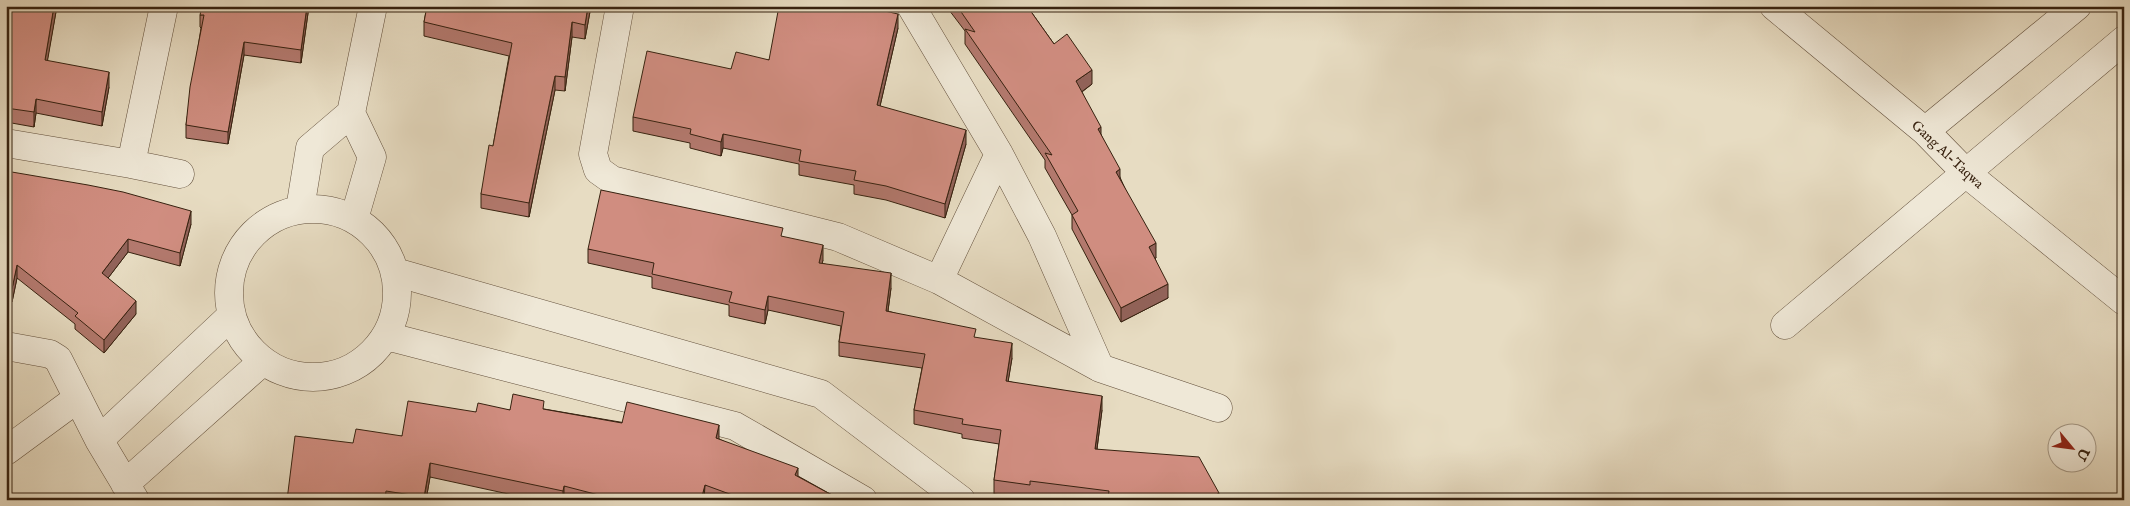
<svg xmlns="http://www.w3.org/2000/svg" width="2130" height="506" font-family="'IM FELL English',serif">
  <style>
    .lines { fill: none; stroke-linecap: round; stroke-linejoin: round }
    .minor-casing { stroke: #63503c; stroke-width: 29 }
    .minor { stroke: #efe8d7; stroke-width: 28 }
    .wall { fill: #b3796e; stroke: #372210 }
    .shaded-wall { fill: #92635a; stroke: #372210 }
    .building { fill: #d08d80; stroke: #372210 }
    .labels { text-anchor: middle; stroke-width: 4; stroke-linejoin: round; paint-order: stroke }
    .street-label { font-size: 14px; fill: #372210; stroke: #efe8d7 }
  </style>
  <rect width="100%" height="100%" fill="#e7dcc2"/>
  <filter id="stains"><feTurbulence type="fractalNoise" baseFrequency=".004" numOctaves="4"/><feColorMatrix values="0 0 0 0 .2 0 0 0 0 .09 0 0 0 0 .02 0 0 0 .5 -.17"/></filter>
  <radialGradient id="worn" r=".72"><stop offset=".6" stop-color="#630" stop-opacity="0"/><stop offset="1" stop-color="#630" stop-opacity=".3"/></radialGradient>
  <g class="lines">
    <defs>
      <path id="minor" d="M620 6 593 154 598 170 612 180 838 237 939 280 1100 368 1218 408
        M911 6 999 154 1042 236 1100 368
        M1774 6 1925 131 1967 174 2124 301
        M351 113 372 157 354 219
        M1925 131 2077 6
        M6 143 131 164 180 174
        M131 164 164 6
        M229 293a84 84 0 1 1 168 0a84 84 0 1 1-168 0Z
        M300 209 310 148 351 113 373 6
        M395 272 821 394 961 500
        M939 280 999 154
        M1785 325 2124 40
        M386 336 735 426 863 500
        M6 346 50 354 58 359 99 440 135 500
        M99 440 231 316
        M6 451 78 398
        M125 484 262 362"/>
    </defs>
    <use href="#minor" class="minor-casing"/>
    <use href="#minor" class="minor"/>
  </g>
  <path class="wall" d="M6 6H57L47 61 109 87 102 126 36 113 34 127 6 122Z
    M309 6 301 63 244 55 228 144 186 138V125L201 28 200 27V15Z
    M427 6H591L585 39 572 37 565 91 555 90 529 217 481 208V194L493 146 509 56 424 36V22Z
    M946 6H1027L1054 44 1092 84 1082 92 1156 258H1155L1168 298 1121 322 1072 229V215L1045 168V160L965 44V31Z
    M898 28 880 106 966 144 945 218 886 200 854 194V185L799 175V164L723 148 721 156 690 148V143L633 131V117L731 69Z
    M6 171 191 224 180 266 128 252 108 278 136 314 104 353 75 329V324L17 278 12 302 6 301Z
    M783 237 823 260 822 263 891 288 888 311 976 338 1012 358 1008 381 1102 410 1097 449 1219 500H1066L1030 495V499L994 494V480L999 444 962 438V434L914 424V410L922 368 839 356V342L841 326 768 310 765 324 729 316V305L652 288V277L588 263V249Z
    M544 409 719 439 798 476 841 500H707L705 499 704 500H536L430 477 426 500H287L353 443 402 436 476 412 510 410Z"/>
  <path class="shaded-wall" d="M54 6H57L45 75V60Z
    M307 6H309L301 63V50Z
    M588 6H591L585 39V25Z
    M898 14V28L877 119V105Z
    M572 22V37L565 91V77Z
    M244 42V55L228 144V132Z
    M1092 70V84L1076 96V81Z
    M109 72V87L102 126V112Z
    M555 76V90L529 217V203Z
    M36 99V113L34 127V112Z
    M1101 127V142L1098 129Z
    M966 130V144L945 218V204Z
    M723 134V148L721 156V142Z
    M1120 169V184L1116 172Z
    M191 211V224L180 266V253Z
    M128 239V252L102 286V273Z
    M1156 243V258L1149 261V247Z
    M823 245V260L819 277V263Z
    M17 265V278L12 302V289Z
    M891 273V288L886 325V311Z
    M1168 284V298L1121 322V308Z
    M768 296V310L765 324V310Z
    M136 301V314L104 353V340Z
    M1012 343V358L1006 395V381Z
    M1102 396V410L1095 463V449Z
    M719 425V440L716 438Z
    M430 463V477L426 500H424Z
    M798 468V482L795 475Z
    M705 485 704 500H701Z
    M564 486V500H563V491Z
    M1219 493V500H1208Z"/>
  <path class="building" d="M6 6H54L45 60 109 72 102 112 36 99 34 112 6 108Z
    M202 6H307L301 50 244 42 228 132 186 125 190 87 204 15H200Z
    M427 6H588L585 25 572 22 565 77 555 76 529 203 481 194 489 145 493 146 512 43 424 22Z
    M779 6H863L898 14 877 105 966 130 945 204 886 186 854 180 856 171 799 161 801 150 723 134 721 142 690 134 691 129 633 117 647 51 731 69 736 52 769 60Z
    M957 6H1027L1054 44 1067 34 1092 70 1076 81 1101 127 1098 129 1120 169 1116 172 1156 243 1149 247 1168 284 1121 308 1072 215 1078 211 1045 153 1052 155 965 29 975 32Z
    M6 171 88 185 123 192 191 211 180 253 128 239 102 273 136 301 104 340 75 316 78 313 17 265 12 289 6 288Z
    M601 190 783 228 781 236 823 245 819 263 891 273 886 311 976 329 974 337 1012 343 1006 381 1102 396 1095 449 1199 457 1219 493 1208 500H1149L1108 497 1109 491 1030 481V485L994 480 1001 430 962 424 963 419 914 410 925 354 839 342 844 312 768 296 765 310 729 302 732 292 652 274 654 263 588 249Z
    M513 394 544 401 543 409 622 423 627 402 719 425 716 438 798 468 795 475 841 500H746L705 485 701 500H618L564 486 563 491 430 463 424 497 386 491 385 500H287L295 436 353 443 356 429 402 436 408 401 476 412 478 403 510 410Z"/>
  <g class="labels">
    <g class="street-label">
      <text transform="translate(1948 154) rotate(43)" y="5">Gang Al-Taqwa</text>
    </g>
  </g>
  <rect width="2130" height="506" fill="none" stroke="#e7dcc2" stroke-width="25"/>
  <rect x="8" y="8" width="2115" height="491" fill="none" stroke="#372210" stroke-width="2.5"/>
  <rect x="12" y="12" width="2105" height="481" fill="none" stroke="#372210"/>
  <g transform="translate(2072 448) rotate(119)"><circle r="24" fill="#efe8d7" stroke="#a59987"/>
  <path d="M0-4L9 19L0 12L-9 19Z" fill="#8f2418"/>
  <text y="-8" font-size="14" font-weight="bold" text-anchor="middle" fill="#372210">U</text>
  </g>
  <rect width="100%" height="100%" filter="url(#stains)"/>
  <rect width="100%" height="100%" fill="url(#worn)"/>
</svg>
